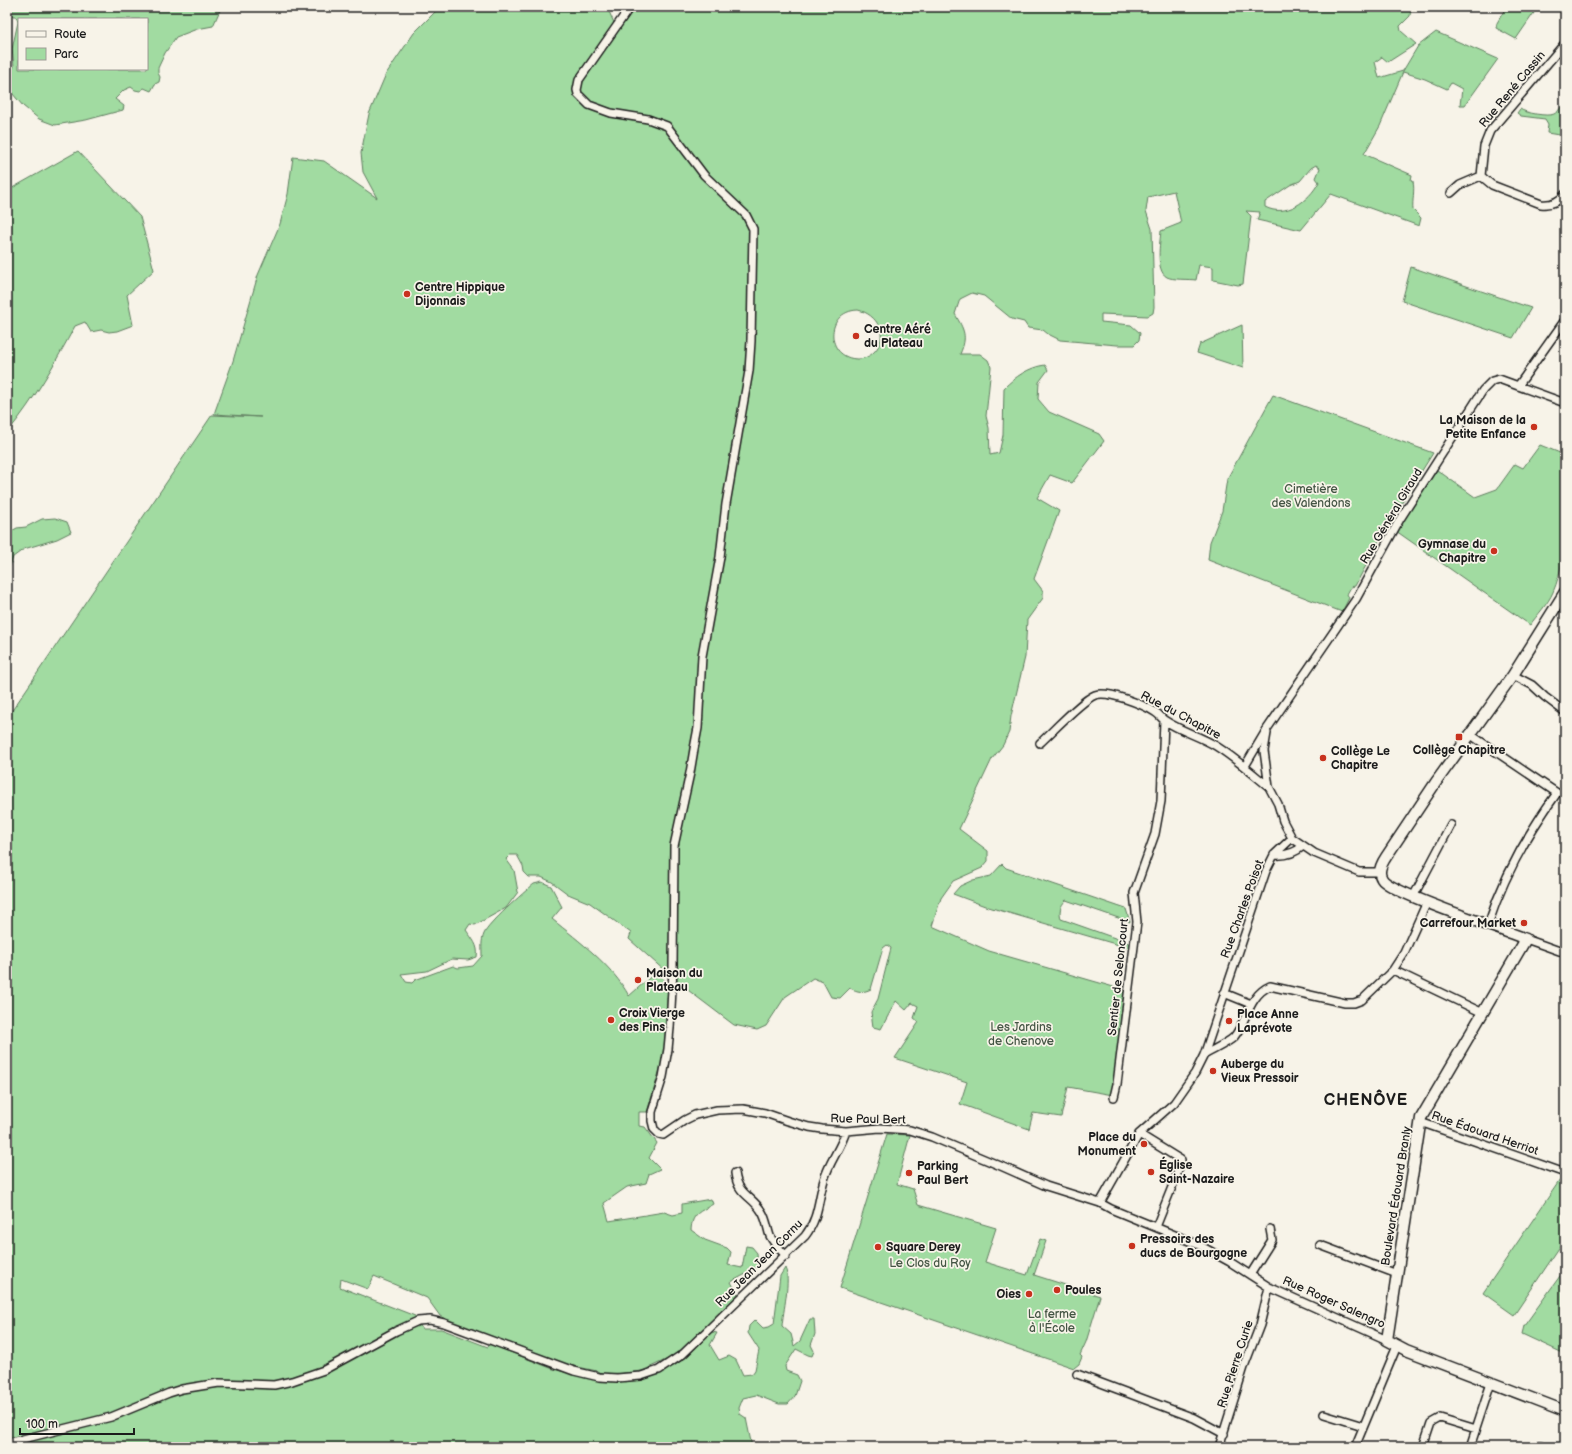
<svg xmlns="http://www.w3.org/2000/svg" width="1572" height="1454" font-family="'Balsamiq Sans',sans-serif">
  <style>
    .green { fill: #a1dba1; stroke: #5e7c5e; fill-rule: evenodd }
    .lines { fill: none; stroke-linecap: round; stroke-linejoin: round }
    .street-casing { stroke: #1c1c1c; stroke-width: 10 }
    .secondary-casing { stroke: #1c1c1c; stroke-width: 13 }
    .street { stroke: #f7f3e8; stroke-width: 7 }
    .secondary { stroke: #f7f3e8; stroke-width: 10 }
    .poi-dot { fill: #c8321e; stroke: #f7f3e8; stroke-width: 1.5 }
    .labels { text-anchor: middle; stroke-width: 3.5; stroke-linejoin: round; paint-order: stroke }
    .street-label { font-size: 12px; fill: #1c1c1c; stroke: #f7f3e8 }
    .poi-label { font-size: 12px; font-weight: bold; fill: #1c1c1c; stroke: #f7f3e8; text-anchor: start }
    .park-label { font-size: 12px; fill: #454; stroke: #f7f3e8 }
    .district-label { font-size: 16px; font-weight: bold; letter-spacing: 1px; fill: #1c1c1c; stroke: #f7f3e8 }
  </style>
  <rect width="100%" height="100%" fill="#f7f3e8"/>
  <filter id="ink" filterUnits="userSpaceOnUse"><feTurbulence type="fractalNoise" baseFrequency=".025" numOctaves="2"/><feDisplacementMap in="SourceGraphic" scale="8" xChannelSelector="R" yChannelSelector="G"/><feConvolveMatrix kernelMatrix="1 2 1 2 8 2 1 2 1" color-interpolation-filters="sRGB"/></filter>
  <g filter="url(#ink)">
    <path class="green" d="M7 7H228L220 10 213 26 197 29 176 37 165 53 158 68V73L160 77 159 82 155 84 151 91 144 88 140 91 135 90 131 87 124 90 115 99 124 106 123 110 86 120 55 125 39 119 23 106 7 87V76L14 66 12 49 18 22 16 16H11ZM19 19H147V69H19Z
      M440 7H508L521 8 607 7 615 25 627 13 634 10 636 7H1411L1410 16 1400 26 1401 31 1416 44 1388 62 1382 57 1375 62 1379 78 1403 71 1418 46 1436 32 1498 59 1465 105H1460L1462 89 1451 83 1447 89 1425 79 1403 72 1380 126 1364 154 1412 175 1411 180 1413 181C1415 191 1412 200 1413 210L1421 218 1419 226 1331 194 1301 230 1257 220 1260 212 1246 211 1251 216 1243 284 1238 285 1213 280V267L1199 265 1196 280C1189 279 1172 280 1167 277 1155 271 1160 242 1161 231L1181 223 1174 191 1148 197 1146 211 1152 229 1154 307 1153 313 1148 316 1101 314V322L1131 325 1140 333 1139 340 1134 345H1117L1060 340 1048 334 1043 330 1028 328 1024 322 1012 319 984 296 972 293 960 299 955 314C964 330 968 336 960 354H980L988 360 991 367 986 416 989 428 990 455 999 453 1003 435 1004 388C1015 377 1029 367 1045 365L1048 370 1039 382 1038 399 1049 412 1099 434 1104 441 1072 483 1050 475 1037 498 1059 511 1034 579 1043 591V598L1027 620 1025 657 1011 716 1009 732 1003 745 992 759 959 829 988 851V861L982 868 953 881 941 898 932 926 989 951 1124 990 1113 1095 1068 1087 1061 1117 1033 1113 1029 1129 960 1104 967 1082 895 1058 919 1022 914 1018 918 1006 912 1003 906 1010 896 1001 881 1029 873 1027 871 1012 878 999 891 948 887 945 883 948 871 989C863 993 858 992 850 988L840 998 831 997 823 982 813 978 785 997 766 1026 757 1030 734 1025 676 981 629 939 631 933 590 903 568 894 552 882 541 877H529L524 872 523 866 517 855H510L506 859 514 870 518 892 506 908 475 925 470 924 466 930C472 939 479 945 477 957L468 960 452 959 427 971 401 974 406 982 412 983 415 980 453 966 458 968 473 966 482 956C482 948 481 941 484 934 488 924 524 892 534 884L542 882 551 886 562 907 552 919C580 942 612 965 629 996L655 973 666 981 668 985 664 1056 647 1112H639V1126L645 1127 657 1143 649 1158 660 1169 649 1174 646 1183 627 1187 604 1203 609 1221 664 1212 673 1215 682 1213V1204L711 1199 713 1204C700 1212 692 1213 691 1230L705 1240 727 1248 731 1252 728 1265 742 1268 746 1246 752 1247 757 1253 758 1265 755 1269 731 1282 738 1294 737 1297 674 1356 642 1371 624 1373 602 1374 597 1371 568 1365 450 1322 440 1316 427 1298 374 1276 368 1289 341 1279 340 1287 415 1316 422 1329H441L488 1347 490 1344 553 1369 601 1381 645 1378 674 1366 687 1357 712 1332 717 1333 710 1345 719 1360 729 1356 736 1360 743 1375 752 1374 755 1370 759 1350 748 1333 749 1326 755 1320 763 1328 769 1327 774 1324 780 1276 785 1268C791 1279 783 1312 782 1326L791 1334 794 1346 800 1341 810 1319H814L815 1334 811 1345 814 1351 812 1356 808 1355 796 1349 785 1366 786 1371 797 1375 800 1381 795 1396 788 1404H779L756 1395 743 1398 739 1408 740 1414 746 1418 752 1447H7V718L212 415 261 417 214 414 233 361 258 275 280 224 288 194 293 157 324 161 377 198 363 172 361 153 369 114 386 74 414 33ZM1316 165 1320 168 1316 178 1319 182C1309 201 1286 218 1265 207V202L1290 185 1300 181 1311 168ZM858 310C877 314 890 336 874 352 870 356 864 359 858 359 825 359 824 311 858 310Z
      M1506 7H1538L1516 39 1496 28 1497 23Z
      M1565 102V136L1547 133 1548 124 1545 119 1521 116 1517 113 1520 109C1525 113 1548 117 1554 114 1558 112 1562 106 1565 102Z
      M78 151 140 217 154 270 127 295 133 325 117 331 109 332 101 330 91 332 85 322 75 326C55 363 35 399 7 433V191Z
      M1411 267 1531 308 1513 338 1402 301Z
      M1242 325 1243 368 1197 353 1200 344Z
      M1273 395 1433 453 1383 533 1375 548 1373 547 1368 557 1370 558 1355 586 1351 587 1347 594 1349 598 1342 612 1208 560 1210 542 1222 511 1227 479Z
      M1540 445 1565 455C1565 496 1570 554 1553 592 1548 604 1537 615 1530 625L1396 531 1437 470 1475 497 1497 489 1515 464 1523 468Z
      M55 518 67 522 71 532 57 539 24 549 13 557 7 574 8 533 17 528 26 527 42 519Z
      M1002 864 1006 868 1126 909 1130 922 1066 900C1060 906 1059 911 1061 919L1129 943V948L985 906 953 894 960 886 973 880 991 876Z
      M887 1134 910 1135 897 1184 913 1189 918 1205 996 1228 985 1262 1027 1275 1040 1239 1046 1241 1034 1275 1100 1296 1086 1342 1080 1355 1082 1357 1079 1364 1074 1368 840 1288Z
      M1560 1180 1565 1183V1239L1514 1315 1483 1293Z
      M1565 1269V1354L1522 1334 1524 1326Z"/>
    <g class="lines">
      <defs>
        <path id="street" d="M630 7 579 80 577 90 578 94 589 105 611 113 648 119 667 126 704 175 746 215 753 229 751 341 749 371 726 504 720 557 702 656 698 728 694 749 690 773 674 846 673 969 670 1028 668 1049 663 1077 652 1112V1121L654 1129 659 1134 663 1135 685 1120 695 1115 717 1110 743 1109 765 1113 788 1121 809 1127 822 1129 846 1131 880 1128 910 1130 932 1137 1003 1167 1046 1186 1100 1203 1111 1209 1199 1245 1230 1262 1269 1287 1387 1340
          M1481 176 1484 146 1490 131 1565 43
          M1481 176 1492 185 1541 204C1551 205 1559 202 1565 194
          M1451 193 1460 185 1481 176
          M1518 386 1565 320
          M1513 675 1532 685 1545 697 1565 712
          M1267 733 1264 751 1269 787 1278 804 1283 821 1292 838 1314 853 1359 872H1380
          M1471 735 1557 793C1528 833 1503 878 1488 925
          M1040 743C1052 732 1082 700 1095 695 1108 690 1144 705 1155 712 1159 714 1161 718 1164 720 1180 731 1200 736 1216 746 1235 758 1252 773 1269 787
          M1245 766 1267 729 1356 599 1400 519 1483 390 1492 381 1499 379 1565 403
          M1274 855C1285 856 1295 853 1303 846
          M1413 897 1451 825
          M1526 939 1565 953
          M1393 970 1483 1013
          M1224 993 1251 1004
          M1204 1055C1212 1050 1228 1043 1234 1037 1247 1021 1249 995 1270 986L1345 1003H1354L1362 1000 1393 970 1404 953 1427 902
          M1114 1097 1117 1084 1137 922 1134 893 1155 834 1161 801 1164 720
          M1420 1122 1565 1173
          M1139 1134 1181 1160 1176 1177 1156 1227
          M735 1173C738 1196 752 1195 762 1212 767 1220 767 1228 770 1236 774 1244 780 1249 786 1256
          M1100 1203 1139 1134 1174 1103 1195 1073 1204 1055 1266 871 1274 855 1292 838
          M1320 1245 1397 1274
          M1250 1275 1272 1240 1270 1229
          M1077 1374 1194 1418 1224 1434
          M1324 1414 1363 1426
          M7 1443 111 1417 169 1393 182 1389 219 1383 274 1385 292 1381 324 1370 396 1331 418 1321 430 1320 444 1323 574 1371 599 1377 617 1378 641 1376 659 1370 683 1354 805 1236C819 1218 818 1200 824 1180 829 1162 841 1148 846 1131
          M1540 1446 1543 1447
          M1219 1447 1245 1364 1260 1325 1269 1287
          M1355 1447 1397 1346
          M1423 1447 1431 1423 1440 1418 1476 1429
          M1470 1447 1491 1383"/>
        <path id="secondary" d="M1565 592 1513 675 1436 782 1386 857C1382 863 1377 872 1382 879 1390 893 1504 930 1526 939L1421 1118 1387 1340 1406 1350 1565 1411"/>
      </defs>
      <use href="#street" class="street-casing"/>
      <use href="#secondary" class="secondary-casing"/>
      <use href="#street" class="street"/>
      <use href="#secondary" class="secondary"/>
    </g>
  </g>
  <g class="poi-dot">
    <circle cx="407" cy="294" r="4"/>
    <circle cx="856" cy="336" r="4"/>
    <circle cx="1534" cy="427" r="4"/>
    <circle cx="1494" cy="551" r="4"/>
    <rect x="1455" y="733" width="8" height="8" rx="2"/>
    <circle cx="1323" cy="758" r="4"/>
    <circle cx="1524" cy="923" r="4"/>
    <circle cx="638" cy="980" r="4"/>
    <circle cx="611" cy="1020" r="4"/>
    <circle cx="1229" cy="1021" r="4"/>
    <circle cx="1213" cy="1071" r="4"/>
    <circle cx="1144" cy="1144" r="4"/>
    <circle cx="1151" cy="1172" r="4"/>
    <circle cx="909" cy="1173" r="4"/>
    <circle cx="1132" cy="1246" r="4"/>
    <circle cx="878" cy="1247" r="4"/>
    <circle cx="1057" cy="1290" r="4"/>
    <circle cx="1029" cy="1294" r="4"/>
  </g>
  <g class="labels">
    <g class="street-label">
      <text transform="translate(1512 89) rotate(-50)" y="4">Rue René Cassin</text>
      <text transform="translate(1391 516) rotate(-59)" y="4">Rue Général Giraud</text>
      <text transform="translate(1181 715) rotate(28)" y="4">Rue du Chapitre</text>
      <text transform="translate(1242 909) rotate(-70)" y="4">Rue Charles Poisot</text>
      <text transform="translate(1118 977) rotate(-84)" y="4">Sentier de Seloncourt</text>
      <text transform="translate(868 1119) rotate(1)" y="4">Rue Paul Bert</text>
      <text transform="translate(1485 1133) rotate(19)" y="4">Rue Édouard Herriot</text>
      <text transform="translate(1396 1196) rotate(-81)" y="4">Boulevard Édouard Branly</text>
      <text transform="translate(759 1263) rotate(-45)" y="4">Rue Jean Jean Cornu</text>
      <text transform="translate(1334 1302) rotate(24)" y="4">Rue Roger Salengro</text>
      <text transform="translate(1235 1364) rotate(-72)" y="4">Rue Pierre Curie</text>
    </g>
    <g class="poi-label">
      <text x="415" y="291">Centre Hippique<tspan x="415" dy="14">Dijonnais</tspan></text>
      <text x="864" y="333">Centre Aéré<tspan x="864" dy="14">du Plateau</tspan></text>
      <text x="1526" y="424" text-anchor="end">La Maison de la<tspan x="1526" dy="14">Petite Enfance</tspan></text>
      <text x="1486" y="548" text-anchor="end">Gymnase du<tspan x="1486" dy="14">Chapitre</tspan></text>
      <text x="1459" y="754" text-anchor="middle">Collège Chapitre</text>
      <text x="1331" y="755">Collège Le<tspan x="1331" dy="14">Chapitre</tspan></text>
      <text x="1516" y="927" text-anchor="end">Carrefour Market</text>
      <text x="646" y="977">Maison du<tspan x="646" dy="14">Plateau</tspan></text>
      <text x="619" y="1017">Croix Vierge<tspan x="619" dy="14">des Pins</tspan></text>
      <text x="1237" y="1018">Place Anne<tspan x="1237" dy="14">Laprévote</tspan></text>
      <text x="1221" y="1068">Auberge du<tspan x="1221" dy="14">Vieux Pressoir</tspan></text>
      <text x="1136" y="1141" text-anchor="end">Place du<tspan x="1136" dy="14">Monument</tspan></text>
      <text x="1159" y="1169">Église<tspan x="1159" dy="14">Saint-Nazaire</tspan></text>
      <text x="917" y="1170">Parking<tspan x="917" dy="14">Paul Bert</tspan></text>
      <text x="1140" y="1243">Pressoirs des<tspan x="1140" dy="14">ducs de Bourgogne</tspan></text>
      <text x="886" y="1251">Square Derey</text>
      <text x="1065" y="1294">Poules</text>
      <text x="1021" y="1298" text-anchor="end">Oies</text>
    </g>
    <g class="park-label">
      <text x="1311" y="493">Cimetière<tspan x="1311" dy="14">des Valendons</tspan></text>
      <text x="1021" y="1031">Les Jardins<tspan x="1021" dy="14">de Chenove</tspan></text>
      <text x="930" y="1267">Le Clos du Roy</text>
      <text x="1052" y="1318">La ferme<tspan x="1052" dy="14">à l'École</tspan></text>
    </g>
    <g class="district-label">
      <text x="1366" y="1105">CHENÔVE</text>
    </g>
  </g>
  <rect width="1572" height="1454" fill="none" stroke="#f7f3e8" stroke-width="24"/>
  <rect x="12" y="12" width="1548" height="1430" fill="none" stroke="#1c1c1c" stroke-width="1.5" filter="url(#ink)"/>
  <rect x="18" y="18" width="130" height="52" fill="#f7f3e8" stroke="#9f9d96"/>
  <rect x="26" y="31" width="20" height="6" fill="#f7f3e8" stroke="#9f9d96"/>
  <text x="54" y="38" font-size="12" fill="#1c1c1c">Route</text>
  <rect x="26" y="48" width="20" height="12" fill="#a1dba1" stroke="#9f9d96"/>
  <text x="54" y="58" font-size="12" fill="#1c1c1c">Parc</text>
  <path d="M20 1428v6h114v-6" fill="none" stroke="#1c1c1c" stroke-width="2"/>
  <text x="26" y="1428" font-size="12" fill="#1c1c1c" stroke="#f7f3e8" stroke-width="3" paint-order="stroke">100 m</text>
</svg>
